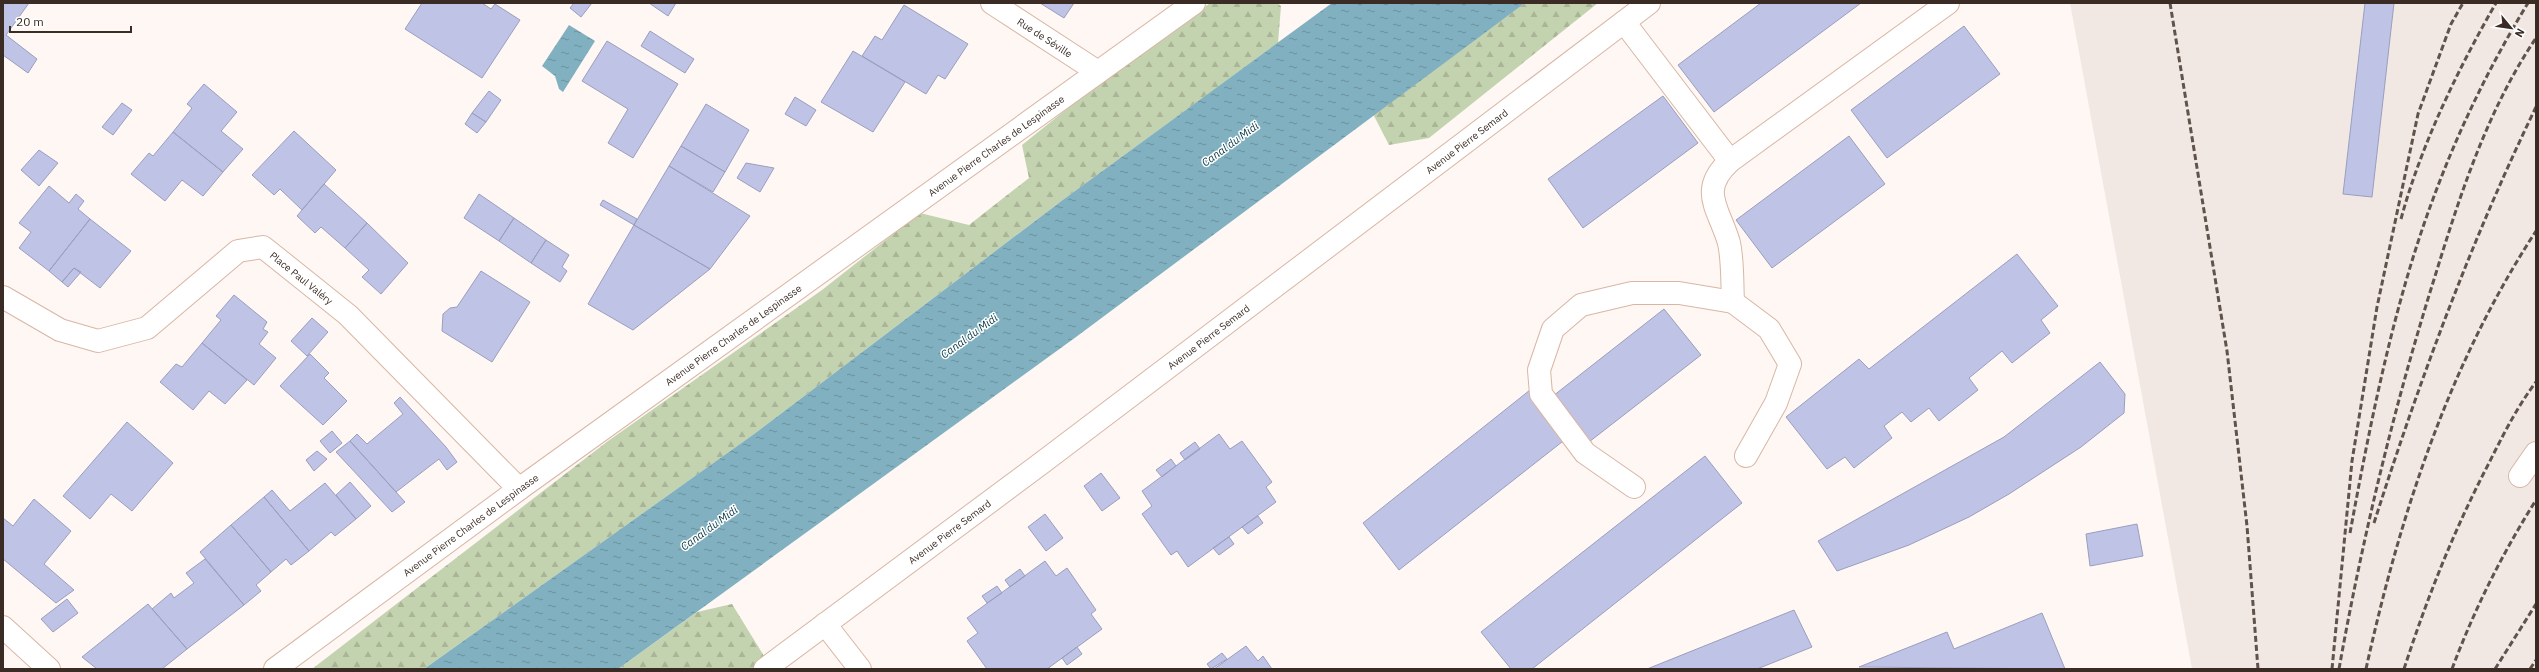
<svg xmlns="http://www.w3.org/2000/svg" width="2539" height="672" font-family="'IBM Plex Sans',sans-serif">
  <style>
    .built { fill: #f1e8e3 }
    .forest { fill: url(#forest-firs) }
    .water { fill: url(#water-ripples) }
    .building { fill: #bfc3e5; stroke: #9a9ebf }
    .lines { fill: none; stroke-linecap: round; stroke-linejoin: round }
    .minor-casing { stroke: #d9b6a4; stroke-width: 24 }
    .minor { stroke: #fff; stroke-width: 22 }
    .rail { stroke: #5f534c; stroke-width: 3; stroke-dasharray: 6 3; stroke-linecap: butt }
    .labels { text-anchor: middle; stroke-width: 3; stroke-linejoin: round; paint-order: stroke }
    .street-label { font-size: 10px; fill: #3a2c25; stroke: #fff }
    .water-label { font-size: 11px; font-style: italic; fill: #083742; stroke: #fff }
  </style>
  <defs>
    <pattern id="forest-firs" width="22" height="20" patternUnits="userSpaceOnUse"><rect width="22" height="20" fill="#c4d3af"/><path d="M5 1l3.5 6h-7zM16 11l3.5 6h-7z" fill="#a9b596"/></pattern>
    <pattern id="water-ripples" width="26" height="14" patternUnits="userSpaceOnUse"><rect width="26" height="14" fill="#81b1c0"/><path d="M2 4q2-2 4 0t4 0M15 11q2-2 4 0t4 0" fill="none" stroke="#6b909c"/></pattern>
  </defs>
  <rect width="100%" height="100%" fill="#fef7f3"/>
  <path class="built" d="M2070 3H2536V669H2192Z"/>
  <path class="forest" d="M1210 3H1277L1281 6 1278 43 1064 199 754 434 424 669H312L608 441 822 290 920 213 969 225 1029 178 1022 145 1073 104Z
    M1525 3H1598L1429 138 1389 145 1373 114Z
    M732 604 764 656 760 669H618L697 612Z"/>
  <path class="water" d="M1332 3H1525L1076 337 618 669H424L754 434 1064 199Z
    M569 25 595 41 563 92 559 89 555 76 542 66Z"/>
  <path class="building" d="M3 3H29L6 35 37 59 28 73 3 55Z
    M422 3H482L491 9 495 4 520 20 482 78 405 29Z
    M574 3H592L581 17 570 8Z
    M649 3H676L668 16Z
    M1040 3H1074L1064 18Z
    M1761 3H1861L1714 112 1678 65Z
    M2365 3H2394L2372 197 2343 194Z
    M904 5 968 44 945 79 938 75 926 94 862 56 875 36 882 40Z
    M1964 26 2000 74 1887 158 1851 110Z
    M650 31 694 59 685 73 641 46Z
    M607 41 678 84 633 158 608 143 628 109 582 81Z
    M853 51 905 82 873 132 821 102Z
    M204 84 237 112 221 131 243 149 223 172 173 132 192 108 187 104Z
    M489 91 501 100 486 122 472 113Z
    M1663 96 1698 143 1583 228 1548 179Z
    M795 97 816 110 806 126 785 114Z
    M122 103 132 110 113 135 102 127Z
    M706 104 749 130 725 172 681 146Z
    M472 113 486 122 477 133 465 124Z
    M294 131 336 170 302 210 280 189 274 195 252 175Z
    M173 132 223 172 203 196 182 180 165 201 131 174 149 153 153 156Z
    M1849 136 1885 184 1772 268 1736 220Z
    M681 146 725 172 713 192 669 166Z
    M39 150 58 163 39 186 21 170Z
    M746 163 774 168 760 192 737 178Z
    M669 166 750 216 710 269 634 225Z
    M324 184 367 223 345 248 321 227 315 233 297 216Z
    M49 186 69 203 76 194 84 201 78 209 90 219 49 271 19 248 31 232 19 223Z
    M479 194 514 218 499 241 464 218Z
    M603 200 637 219 634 225 600 205Z
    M514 218 546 240 531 263 499 241Z
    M90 219 131 251 100 288 74 268 62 282 49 271Z
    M367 223 408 263 381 294 362 277 369 270 345 248Z
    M634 225 710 269 633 330 588 304Z
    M546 240 569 255 562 267 567 271 560 282 531 263Z
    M2017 254 2058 306 2041 320 2050 333 2012 363 2002 351 1969 378 1978 390 1939 421 1929 408 1911 422 1902 412 1884 426 1892 438 1854 468 1845 457 1827 469 1786 417 1859 359 1869 369Z
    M74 268 81 272 68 287 62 282Z
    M481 271 530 302 492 362 442 331 443 314 450 308 457 307Z
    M234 295 267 322 263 329 268 332 259 344 276 358 254 385 202 343 221 320 216 316Z
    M1664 309 1701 355 1589 442 1553 396Z
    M312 318 328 332 307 356 291 341Z
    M202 343 247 380 225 404 209 391 193 410 160 382 176 364 182 367Z
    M310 354 329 373 324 378 347 401 323 425 280 386Z
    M2100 362 2125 394 2124 413 2081 447 2009 494 1969 517 1909 545 1837 571 1818 541 2004 437Z
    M1530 390 1567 438 1399 570 1363 523Z
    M400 397 446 447 457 462 447 470 439 459 396 492 350 441 357 434 367 444 403 414 394 403Z
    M127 422 173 463 132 511 111 494 90 519 63 496Z
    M332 431 342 443 330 453 320 441Z
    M1219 434 1230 449 1242 441 1272 482 1266 487 1276 502 1188 567 1177 551 1171 555 1142 514 1152 506 1142 491Z
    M350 441 405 502 392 512 336 452Z
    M1195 442 1200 449 1185 460 1180 453Z
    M317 451 327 459 314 471 306 460Z
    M1705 456 1742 503 1532 669H1511L1481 632Z
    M1171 459 1176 466 1162 477 1156 470Z
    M1101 473 1120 498 1102 511 1084 486Z
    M350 482 371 506 356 519 336 495Z
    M325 483 356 519 335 536 331 532 309 551 264 497 272 490 290 511Z
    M264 497 309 551 291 565 286 559 271 572 231 525Z
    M34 499 71 531 44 564 74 590 56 603 3 559V518L13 526Z
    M1045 514 1063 538 1046 551 1028 527Z
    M1258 516 1263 523 1248 534 1242 527Z
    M2137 524 2143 556 2090 566 2086 534Z
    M231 525 271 572 256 585 261 591 244 605 200 552Z
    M1229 537 1234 544 1219 555 1213 548Z
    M205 559 244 605 187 649 152 609 171 593 174 598 194 583 186 573Z
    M1045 561 1056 576 1067 568 1096 610 1091 614 1102 629 1047 669H987L967 641 978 633 967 618Z
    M1020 569 1025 576 1010 587 1005 580Z
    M997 586 1002 593 987 603 982 596Z
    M67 599 78 613 53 632 41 619Z
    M148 604 187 649 162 669H97L82 657Z
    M1794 610 1812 647 1757 669H1647Z
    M2042 613 2065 669 1859 667 1947 632 1954 649Z
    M1246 646 1258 661 1263 656 1272 669H1214Z
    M1077 647 1082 654 1067 665 1062 658Z
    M1222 653 1227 659 1211 669 1207 664Z"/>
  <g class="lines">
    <defs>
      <g id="minor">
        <path id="s1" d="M992 3 1098 72"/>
        <path d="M1624 22 1730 161"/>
        <path id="s2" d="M3 297 60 330 98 341 147 328 238 251 263 247 348 315 519 489"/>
        <path d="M1746 456 1776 403 1790 364 1769 329 1733 302C1732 283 1733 261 1729 243 1720 210 1697 191 1730 161L1948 3"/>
        <path d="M2520 476 2536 453"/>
        <path d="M1634 487 1585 453 1541 394 1539 370 1553 329 1581 305 1632 293H1679L1733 302"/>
        <path d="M825 624 860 669"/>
        <path d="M3 627 49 669"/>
        <path id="s3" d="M275 669 519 489 1194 3"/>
        <path id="s4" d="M765 669 1043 462 1649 3"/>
      </g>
    </defs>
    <use href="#minor" class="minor-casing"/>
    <use href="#minor" class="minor"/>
    <path class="rail" d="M2170 3 2227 351 2247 526 2258 669
      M2401 219C2421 145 2458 69 2496 3
      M2374 523C2419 382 2471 241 2536 107
      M2350 533C2370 424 2394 303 2433 199 2458 131 2490 65 2528 3
      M2332 669 2352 461 2377 307 2418 114 2451 24 2463 3
      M2339 669C2363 535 2395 403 2436 273 2461 192 2488 109 2536 38
      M2366 669C2400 515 2449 364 2536 231
      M2404 669C2427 598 2454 530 2489 463 2503 435 2517 407 2536 382
      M2452 669C2474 610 2502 554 2536 500
      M2495 669 2536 604
      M2530 669 2536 660"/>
  </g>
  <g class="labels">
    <g class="street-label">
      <text dy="4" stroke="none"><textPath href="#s1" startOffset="63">Rue de Séville</textPath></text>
      <text dy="4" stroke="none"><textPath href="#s4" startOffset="878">Avenue Pierre Semard</textPath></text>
      <text dy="4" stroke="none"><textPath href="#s3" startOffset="891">Avenue Pierre Charles de Lespinasse</textPath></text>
      <text dy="4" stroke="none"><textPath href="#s2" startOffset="350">Place Paul Valéry</textPath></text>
      <text dy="4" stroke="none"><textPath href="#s3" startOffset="567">Avenue Pierre Charles de Lespinasse</textPath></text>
      <text dy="4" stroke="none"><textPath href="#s4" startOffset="554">Avenue Pierre Semard</textPath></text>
      <text dy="4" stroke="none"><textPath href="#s3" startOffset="243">Avenue Pierre Charles de Lespinasse</textPath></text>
      <text dy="4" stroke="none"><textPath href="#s4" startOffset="230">Avenue Pierre Semard</textPath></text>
    </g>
    <g class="water-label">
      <text transform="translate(1230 144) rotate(-36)" y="4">Canal du Midi</text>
      <text transform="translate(969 336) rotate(-36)" y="4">Canal du Midi</text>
      <text transform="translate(709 528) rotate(-36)" y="4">Canal du Midi</text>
    </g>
  </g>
  <rect width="2539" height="672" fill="none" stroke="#3a2c25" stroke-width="8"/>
  <g transform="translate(2511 28) rotate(119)" stroke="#ffffff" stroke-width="3" paint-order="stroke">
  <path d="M0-3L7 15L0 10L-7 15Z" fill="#3a2c25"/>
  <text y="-6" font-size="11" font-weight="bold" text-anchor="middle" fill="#3a2c25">N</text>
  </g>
  <path d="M10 26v6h121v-6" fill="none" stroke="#3a2c25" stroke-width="2"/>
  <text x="16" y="26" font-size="12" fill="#3a2c25" stroke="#ffffff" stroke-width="3" paint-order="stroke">20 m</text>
</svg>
